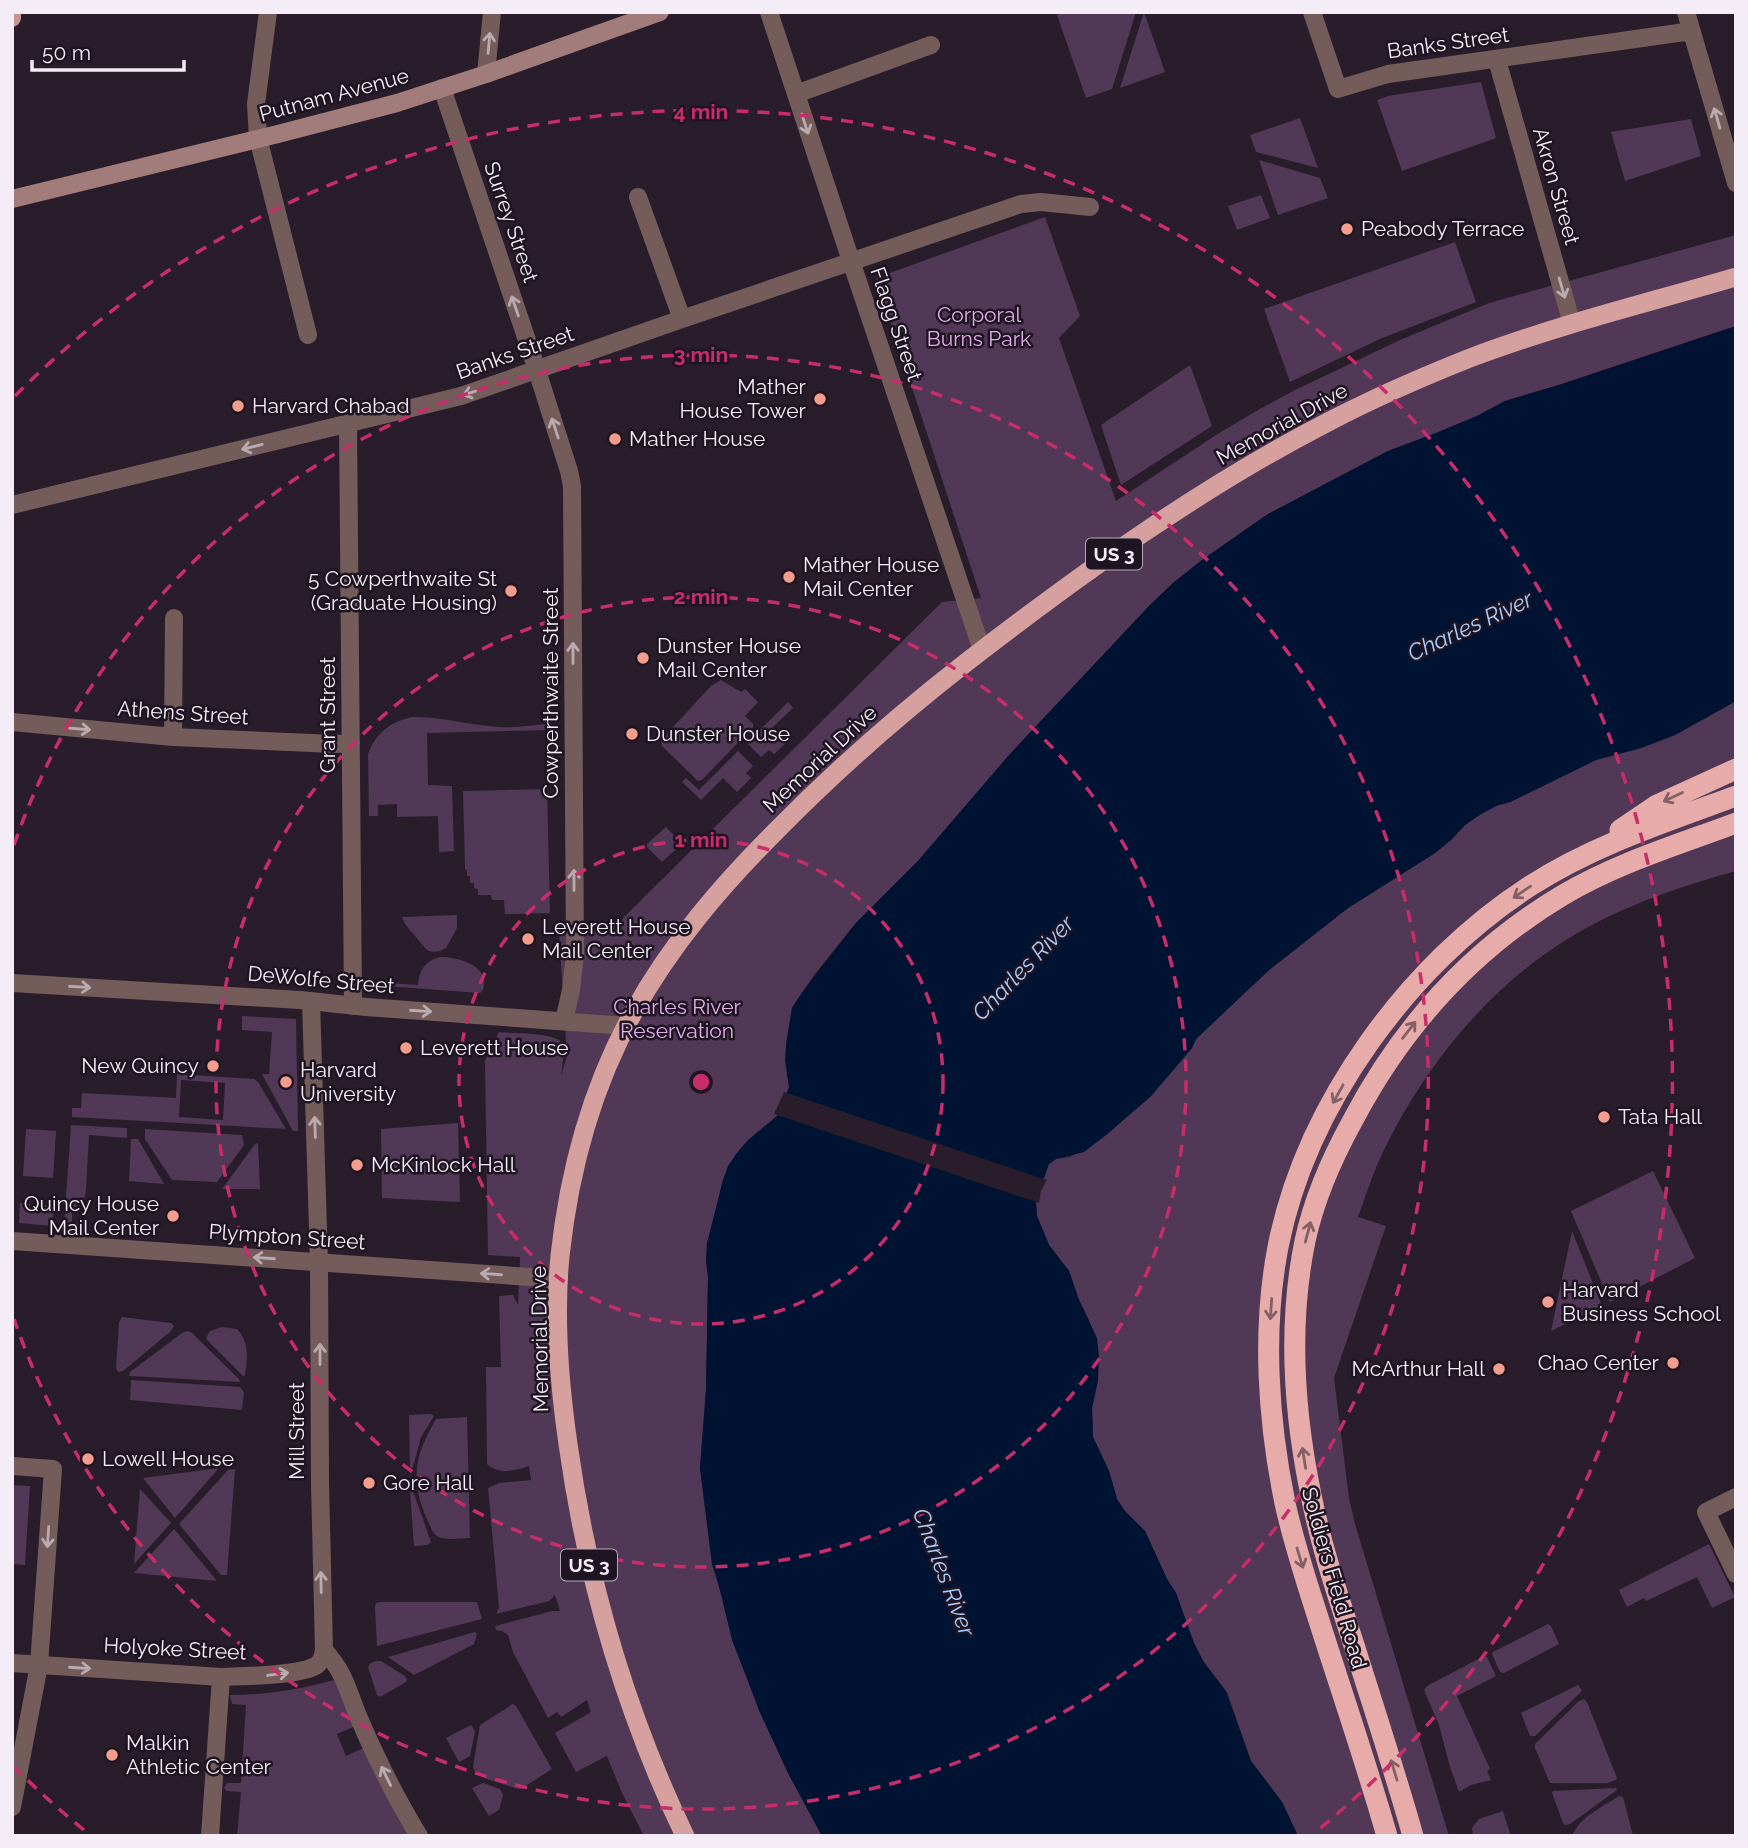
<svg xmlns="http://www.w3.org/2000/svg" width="1748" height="1848" font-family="Raleway,sans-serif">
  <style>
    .green { fill: #513856; fill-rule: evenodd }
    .water { fill: #001332 }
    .pier { fill: #291d2b }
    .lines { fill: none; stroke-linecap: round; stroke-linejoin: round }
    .minor { stroke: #745c5b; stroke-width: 18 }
    .tertiary { stroke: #745c5b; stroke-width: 18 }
    .secondary { stroke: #a27c7b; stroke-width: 18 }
    .primary { stroke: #c69593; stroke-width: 18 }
    .trunk { stroke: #d6a09e; stroke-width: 19 }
    .motorway { stroke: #e7abaa; stroke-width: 21 }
    .oneway { stroke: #baabb0 }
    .oneway2 { stroke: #836066 }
    .ring { fill: none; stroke: #c72d6a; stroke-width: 3.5; stroke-dasharray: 12 9 }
    .poi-dot { fill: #f49d8d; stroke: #1f1422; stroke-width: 2.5 }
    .labels { text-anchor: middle; stroke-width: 5; stroke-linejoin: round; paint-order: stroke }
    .shield { fill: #1f1422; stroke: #b4abb6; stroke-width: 2 }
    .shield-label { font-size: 19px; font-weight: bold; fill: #f4ecf6 }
    .street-label { font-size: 21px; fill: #f4ecf6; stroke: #1f1422 }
    .poi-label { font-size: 21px; fill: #f4ecf6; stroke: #1f1422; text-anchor: start }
    .park-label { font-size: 21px; fill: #e0adeb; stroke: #1f1422 }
    .water-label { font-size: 23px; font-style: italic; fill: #a6ceff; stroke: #1f1422 }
    .centre { fill: #c72d6a; stroke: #1f1422; stroke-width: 3.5 }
    .ring-label { font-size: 21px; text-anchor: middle; font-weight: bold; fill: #c72d6a; stroke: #1f1422; stroke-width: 5; stroke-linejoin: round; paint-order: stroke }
  </style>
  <rect width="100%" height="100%" fill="#291d2b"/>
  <path class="green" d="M1064 12H1136L1112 89 1086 98 1057 15Z
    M1144 12 1165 72 1120 88Z
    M1481 82 1496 138 1402 171 1377 100 1388 96Z
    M1300 118 1318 168 1256 152 1250 135Z
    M1691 119 1701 156 1625 181 1611 132Z
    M1259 160 1320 178 1328 198 1278 215Z
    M1261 195 1270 218 1237 230 1228 206Z
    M1045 217 1080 316 1059 338 1116 501 1216 435 1258 410 1293 391 1400 340 1489 303 1736 235V326L1562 384 1505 401 1477 416 1436 433 1388 451 1268 514 1202 560 1173 583 1150 605 1010 754 917 862 855 924 814 975 792 1008 786 1045 787 1076 790 1087 778 1115 723 1180 707 1243 706 1261 708 1277 706 1390 700 1468 712 1565 758 1708 788 1773 822 1836H644L622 1793 607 1756 576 1772 555 1733 591 1712 587 1700 561 1717 557 1712 548 1718 513 1652 508 1635 502 1631 496 1630 495 1626 552 1611H560L555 1595 549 1601 496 1614 499 1607 488 1488 499 1483 531 1480 529 1466C515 1471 499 1475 487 1464L486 1367H501L499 1296 513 1295 518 1305 520 1257 488 1255 485 1061 499 1032C516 1034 555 1031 565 1045L561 1076 567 1056 559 934 609 929 616 925 942 602 981 598 876 278Z
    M1455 242 1476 302 1382 338 1290 382 1264 309Z
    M1190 365 1212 426 1121 485 1101 425Z
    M721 680 741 692 745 689 758 702 745 716 753 724V727L702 780 698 781 662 746 661 740 711 686Z
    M1736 701V871C1686 885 1637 901 1592 925 1500 973 1427 1060 1383 1152 1373 1173 1366 1195 1358 1217L1386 1226 1334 1378 1349 1498 1355 1524 1449 1836H1298L1282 1802 1251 1761 1227 1692 1203 1661 1194 1643 1176 1593 1167 1579 1145 1531 1124 1510 1117 1499 1109 1471 1093 1437 1092 1408 1098 1380 1089 1320 1079 1300 1069 1271 1049 1245 1037 1216 1036 1203 1038 1190 1044 1178 1048 1164 1056 1159 1070 1157 1106 1135 1151 1096 1192 1048 1196 1039 1269 970 1348 908 1435 853 1451 840 1465 825 1481 814 1496 806 1510 802 1596 760 1641 748 1675 735Z
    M788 702 793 708 773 727 787 742 774 754 769 750 761 757 747 743Z
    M412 717C442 716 471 726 501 727 518 728 534 725 551 723L552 730 427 733 428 785 452 786 454 851 439 852 438 816 397 817V804L378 805V816H369L368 754C376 733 390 722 412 717Z
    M738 751 753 766 746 773 751 778 737 792 723 778 701 800 682 782 686 778 699 790Z
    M547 789 550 913 505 914 504 900H492L491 895H478V889L474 888V883H470V876H467V870L465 869 463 791Z
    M666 827 682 844 662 862 647 847V844Z
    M457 915V928L446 948C439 952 431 954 425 948L405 924 402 917Z
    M440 957C459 957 491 966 483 990L480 993 372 985V982L418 985C419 970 426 960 440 957Z
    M242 1016 296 1019 298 1131H293L262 1074H269L272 1032 242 1030Z
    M177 1074 254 1079 258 1082 286 1129 72 1117V1108H81L82 1093 176 1098ZM181 1080 225 1083 223 1120 179 1117Z
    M458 1123 460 1202 382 1198 381 1129Z
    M71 1125 127 1128V1138L89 1135 86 1190 82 1210H72V1222L86 1223V1226L84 1227 64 1226Z
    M26 1129 56 1131 53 1178 23 1176Z
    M145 1129 242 1135 244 1145 217 1182 172 1180 145 1139Z
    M131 1139H138L164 1184 129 1181Z
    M258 1143 260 1189H222L255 1144Z
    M1653 1171 1695 1258 1610 1302 1571 1211Z
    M20 1203 30 1204V1210L40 1211 41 1205H54L52 1226 19 1223Z
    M1572 1231 1602 1306 1551 1331Z
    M122 1317 171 1323 174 1326 171 1331 123 1371 118 1372 116 1368 119 1322Z
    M222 1327 237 1329C250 1343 247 1358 245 1375L243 1376 207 1340 206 1338 210 1331Z
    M188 1331 192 1333 239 1379 240 1382 129 1376 130 1372 182 1333Z
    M131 1380 240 1387 244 1392 242 1410 130 1400Z
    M431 1414 434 1416 421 1437 413 1467 410 1468 409 1415Z
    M467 1417 470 1538C461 1538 445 1541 437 1536 432 1533 429 1523 426 1517 410 1478 415 1455 436 1419Z
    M219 1468 175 1518 143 1478Z
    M235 1469 227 1575H221L179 1524 228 1470Z
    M12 1485 30 1486 25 1565 12 1564Z
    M140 1489 171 1523 134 1564Z
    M410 1491H413L431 1542 427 1545 414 1546Z
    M174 1529 217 1581 134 1573Z
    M1709 1544 1735 1597 1712 1608 1697 1577 1646 1601 1644 1598 1627 1607 1619 1590Z
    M380 1602H477L482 1619 377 1646 375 1607 376 1603Z
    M1548 1624 1551 1626 1559 1644 1504 1673 1500 1672 1492 1654 1493 1652Z
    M475 1632 477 1634 474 1644 414 1675 388 1657Z
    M1484 1656 1487 1657 1496 1676 1457 1696 1490 1769 1487 1771 1491 1780 1471 1785 1459 1792 1450 1767 1439 1725 1424 1690 1427 1686Z
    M376 1661H381L405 1676 407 1680 406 1682 380 1697 377 1695 368 1667 371 1663Z
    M338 1679 355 1726 337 1734 346 1756 366 1747 413 1836H237L241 1792 227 1791 224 1788 227 1783H241L246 1705 232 1704 230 1695C268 1695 302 1689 338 1679Z
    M1578 1685 1582 1690 1581 1692 1535 1736H1530L1521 1713Z
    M1584 1699 1587 1702 1617 1778 1616 1780 1607 1783H1550L1535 1748V1744L1579 1701Z
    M513 1704 516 1706 552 1769 521 1789H518L487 1779 476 1773 473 1767 480 1725Z
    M471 1725 475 1731 470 1756 459 1762 446 1738Z
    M483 1783 500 1789 503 1795 499 1810 489 1816 472 1788Z
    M1616 1788 1617 1790 1570 1824 1565 1825 1563 1823 1552 1793 1553 1791Z
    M1619 1796 1623 1797 1633 1836H1572C1580 1816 1603 1807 1619 1796Z
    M1503 1811 1511 1836H1473L1472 1828 1479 1819Z"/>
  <path class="water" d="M1736 326V701L1675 735 1641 748 1596 760 1510 802 1496 806 1481 814 1465 825 1451 840 1435 853 1348 908 1269 970 1196 1039 1192 1048 1151 1096 1106 1135 1084 1152 1056 1159 1049 1164 1044 1178 1038 1190 1036 1203 1037 1216 1049 1245 1069 1271 1079 1300 1097 1338 1099 1357 1098 1380 1092 1408 1093 1437 1109 1471 1117 1499 1124 1510 1145 1531 1167 1579 1176 1593 1194 1643 1203 1661 1226 1692 1251 1761 1282 1802 1298 1836H822L788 1773 759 1710 732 1640 717 1578 712 1563 700 1468 706 1390 708 1277 706 1261 707 1244 723 1180 728 1166 736 1154 748 1140 778 1115 789 1087 785 1060 786 1045 792 1008 801 994 855 924 917 862 1010 754 1150 605 1173 583 1202 560 1268 514 1388 451 1436 433 1477 416 1505 401 1562 384Z"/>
  <path class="pier" d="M784 1092 1047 1180 1041 1191 1039 1203 774 1114Z"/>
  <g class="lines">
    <path class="minor" d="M268 12 256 104 258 138 308 335
      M769 12 851 261 982 650
      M1312 12 1338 89 1388 74 1692 31
      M1686 12 1736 183
      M1497 60 1572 324
      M486 74 492 12
      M442 88 534 361 569 471 572 486 575 954 571 990 564 1021
      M796 94 931 45
      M638 197 682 319
      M348 424 353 1006
      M12 505 461 396 682 319 1021 204 1041 202 1090 207
      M12 722 173 737 334 744 351 743
      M173 737 174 618
      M12 1466 53 1469 39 1665 12 1807
      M1736 1497 1706 1512 1736 1574
      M324 1650C347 1675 348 1694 361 1723 378 1762 397 1800 419 1836
      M12 1663 221 1677C242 1676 301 1676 317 1665 322 1661 323 1656 324 1650L320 1483 319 1262 311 1001
      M210 1836 221 1677"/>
    <path class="tertiary" d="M12 983 300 1000 366 1007 626 1026
      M12 1241 559 1279"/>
    <path class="secondary" d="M12 199 278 134 397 103 486 74 660 12"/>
    <path class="primary" d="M12 18V12"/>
    <path class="trunk" d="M685 1836C625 1711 587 1580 568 1444 559 1382 554 1318 560 1256 569 1172 592 1087 633 1013 671 944 722 885 777 830 837 769 901 713 968 661 1082 573 1200 488 1328 422 1374 398 1422 377 1470 358 1557 325 1647 303 1736 277"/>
    <path class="motorway" d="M1620 830 1657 805 1736 769
      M1387 1836C1367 1766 1343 1696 1321 1627 1308 1586 1294 1545 1285 1503 1268 1421 1262 1330 1278 1247 1306 1105 1409 964 1530 886 1594 845 1665 822 1736 796
      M1413 1836C1395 1772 1374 1709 1354 1645 1338 1596 1321 1546 1311 1495 1294 1413 1288 1324 1305 1241 1314 1199 1332 1158 1353 1120 1403 1025 1471 950 1563 895 1617 863 1677 845 1736 823"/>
  </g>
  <defs><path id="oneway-shaft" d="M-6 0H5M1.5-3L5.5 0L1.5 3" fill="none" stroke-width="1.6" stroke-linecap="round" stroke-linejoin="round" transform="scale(1.75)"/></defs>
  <g class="oneway">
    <use href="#oneway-shaft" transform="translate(489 43) rotate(-85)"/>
    <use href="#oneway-shaft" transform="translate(1717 118) rotate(-106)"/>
    <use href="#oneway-shaft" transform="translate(805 124) rotate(72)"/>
    <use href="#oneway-shaft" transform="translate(1562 288) rotate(74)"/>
    <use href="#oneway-shaft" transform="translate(515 306) rotate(-109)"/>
    <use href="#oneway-shaft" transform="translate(473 392) rotate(162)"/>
    <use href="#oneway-shaft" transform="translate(555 428) rotate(-108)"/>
    <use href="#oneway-shaft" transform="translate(252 447) rotate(166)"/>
    <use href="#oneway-shaft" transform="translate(573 653) rotate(-90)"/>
    <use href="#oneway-shaft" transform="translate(80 729) rotate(5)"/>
    <use href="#oneway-shaft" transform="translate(574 880) rotate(-90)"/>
    <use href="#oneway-shaft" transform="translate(80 987) rotate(3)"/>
    <use href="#oneway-shaft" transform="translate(421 1011) rotate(4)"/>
    <use href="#oneway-shaft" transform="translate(315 1127) rotate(-92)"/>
    <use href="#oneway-shaft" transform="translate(264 1258) rotate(-176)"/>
    <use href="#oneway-shaft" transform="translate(491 1274) rotate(-176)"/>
    <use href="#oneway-shaft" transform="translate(320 1354) rotate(-90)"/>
    <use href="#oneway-shaft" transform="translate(48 1537) rotate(94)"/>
    <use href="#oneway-shaft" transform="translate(321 1582) rotate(-91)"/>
    <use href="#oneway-shaft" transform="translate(80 1668) rotate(4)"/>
    <use href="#oneway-shaft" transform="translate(278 1674) rotate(-8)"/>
    <use href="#oneway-shaft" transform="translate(386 1776) rotate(-116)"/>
  </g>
  <g class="oneway2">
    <use href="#oneway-shaft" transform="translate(1673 797) rotate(155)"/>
    <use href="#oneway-shaft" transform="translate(1522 892) rotate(146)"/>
    <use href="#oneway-shaft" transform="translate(1409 1030) rotate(-52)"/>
    <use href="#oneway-shaft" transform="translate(1338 1094) rotate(119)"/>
    <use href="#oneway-shaft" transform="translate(1308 1232) rotate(-75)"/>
    <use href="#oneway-shaft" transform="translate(1271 1309) rotate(94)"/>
    <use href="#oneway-shaft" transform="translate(1304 1458) rotate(-99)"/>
    <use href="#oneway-shaft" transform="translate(1300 1558) rotate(73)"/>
    <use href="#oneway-shaft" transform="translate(1394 1770) rotate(-107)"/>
  </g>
  <g class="ring">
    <circle cx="701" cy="1082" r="242"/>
    <circle cx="701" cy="1082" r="485"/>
    <path d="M14 845A727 727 0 1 1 14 1319"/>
    <path d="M84 1830A970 970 0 0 1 15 1768M15 396A970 970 0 1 1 1318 1830"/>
  </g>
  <g class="poi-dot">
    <circle cx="1347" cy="229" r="7"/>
    <circle cx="820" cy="399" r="7"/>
    <circle cx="238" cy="406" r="7"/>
    <circle cx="615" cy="439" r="7"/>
    <circle cx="789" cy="577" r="7"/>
    <circle cx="511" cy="591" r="7"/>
    <circle cx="643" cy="658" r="7"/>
    <circle cx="632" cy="734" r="7"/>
    <circle cx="528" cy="939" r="7"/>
    <circle cx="406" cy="1048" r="7"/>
    <circle cx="213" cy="1066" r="7"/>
    <circle cx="286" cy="1082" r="7"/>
    <circle cx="1604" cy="1117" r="7"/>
    <circle cx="357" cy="1165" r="7"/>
    <circle cx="173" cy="1216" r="7"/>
    <circle cx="1548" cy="1302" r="7"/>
    <circle cx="1673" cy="1363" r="7"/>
    <circle cx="1499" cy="1369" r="7"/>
    <circle cx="88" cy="1459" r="7"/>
    <circle cx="369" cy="1483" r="7"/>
    <circle cx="112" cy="1755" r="7"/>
  </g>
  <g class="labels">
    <g class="shield">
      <rect x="1086" y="538.5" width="56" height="31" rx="5"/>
      <rect x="561" y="1549.5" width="56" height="31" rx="5"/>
    </g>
    <g class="shield-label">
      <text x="1114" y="561">US 3</text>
      <text x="589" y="1572">US 3</text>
    </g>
    <g class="street-label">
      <text transform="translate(1448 43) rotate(-8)" y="7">Banks Street</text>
      <text transform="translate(334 95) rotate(-15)" y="7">Putnam Avenue</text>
      <text transform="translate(1556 186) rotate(74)" y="7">Akron Street</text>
      <text transform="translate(511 222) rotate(71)" y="7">Surrey Street</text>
      <text transform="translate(896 324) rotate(71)" y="7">Flagg Street</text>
      <text transform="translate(515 353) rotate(-19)" y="7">Banks Street</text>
      <text transform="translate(1282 424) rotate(-29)" y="7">Memorial Drive</text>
      <text transform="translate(551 693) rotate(-90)" y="7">Cowperthwaite Street</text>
      <text transform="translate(183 713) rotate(4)" y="7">Athens Street</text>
      <text transform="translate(328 715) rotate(-90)" y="7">Grant Street</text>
      <text transform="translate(820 759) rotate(-43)" y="7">Memorial Drive</text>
      <text transform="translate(321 980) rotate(5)" y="7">DeWolfe Street</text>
      <text transform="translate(287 1237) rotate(4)" y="7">Plympton Street</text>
      <text transform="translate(540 1339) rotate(-91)" y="7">Memorial Drive</text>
      <text transform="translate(297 1431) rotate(-90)" y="7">Mill Street</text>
      <text transform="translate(1334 1578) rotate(74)" y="7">Soldiers Field Road</text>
      <text transform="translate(175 1649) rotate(3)" y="7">Holyoke Street</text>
    </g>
    <g class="poi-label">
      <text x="1361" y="236">Peabody Terrace</text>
      <text x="806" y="394" text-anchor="end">Mather<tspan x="806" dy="24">House Tower</tspan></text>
      <text x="252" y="413">Harvard Chabad</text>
      <text x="629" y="446">Mather House</text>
      <text x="803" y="572">Mather House<tspan x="803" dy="24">Mail Center</tspan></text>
      <text x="497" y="586" text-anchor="end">5 Cowperthwaite St<tspan x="497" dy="24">(Graduate Housing)</tspan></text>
      <text x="657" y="653">Dunster House<tspan x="657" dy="24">Mail Center</tspan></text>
      <text x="646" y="741">Dunster House</text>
      <text x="542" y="934">Leverett House<tspan x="542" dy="24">Mail Center</tspan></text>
      <text x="420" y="1055">Leverett House</text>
      <text x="199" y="1073" text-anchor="end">New Quincy</text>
      <text x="300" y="1077">Harvard<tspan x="300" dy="24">University</tspan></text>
      <text x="1618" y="1124">Tata Hall</text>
      <text x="371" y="1172">McKinlock Hall</text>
      <text x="159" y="1211" text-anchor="end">Quincy House<tspan x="159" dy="24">Mail Center</tspan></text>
      <text x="1562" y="1297">Harvard<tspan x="1562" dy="24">Business School</tspan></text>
      <text x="1659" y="1370" text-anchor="end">Chao Center</text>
      <text x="1485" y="1376" text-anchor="end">McArthur Hall</text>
      <text x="102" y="1466">Lowell House</text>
      <text x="383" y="1490">Gore Hall</text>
      <text x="126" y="1750">Malkin<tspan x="126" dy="24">Athletic Center</tspan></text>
    </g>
    <g class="park-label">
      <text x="979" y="322">Corporal<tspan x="979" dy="24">Burns Park</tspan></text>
      <text x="677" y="1014">Charles River<tspan x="677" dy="24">Reservation</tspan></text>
    </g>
    <g class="water-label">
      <text transform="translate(1470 626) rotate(-25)" y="8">Charles River</text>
      <text transform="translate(1023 968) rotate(-46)" y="8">Charles River</text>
      <text transform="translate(944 1572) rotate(69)" y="8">Charles River</text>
    </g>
  </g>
  <circle cx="701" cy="1082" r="10" class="centre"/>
  <g class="ring-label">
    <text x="701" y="119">4 min</text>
    <text x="701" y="362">3 min</text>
    <text x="701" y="604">2 min</text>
    <text x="701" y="847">1 min</text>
  </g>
  <rect width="1748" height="1848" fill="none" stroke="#f4ecf6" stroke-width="28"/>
  <path d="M32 60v10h152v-10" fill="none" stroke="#f4ecf6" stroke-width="3.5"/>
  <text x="42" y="60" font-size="21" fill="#f4ecf6" stroke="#1f1422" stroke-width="5" paint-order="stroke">50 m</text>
</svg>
